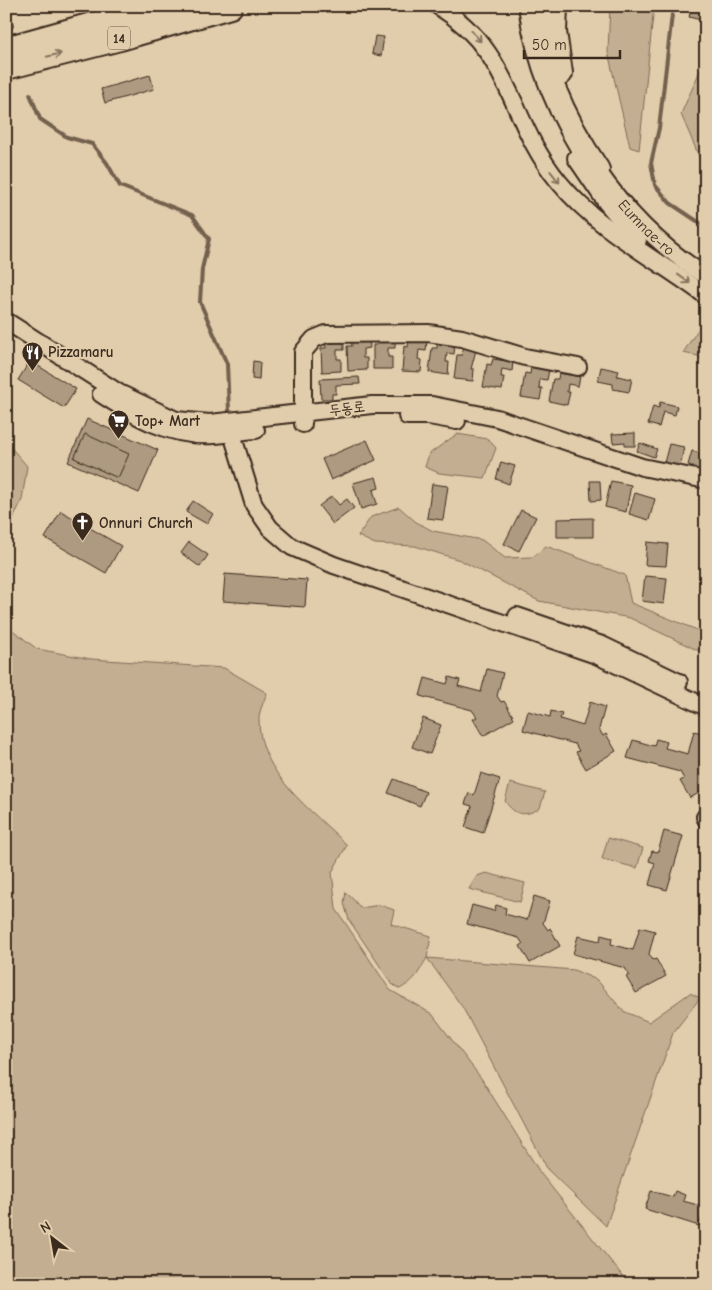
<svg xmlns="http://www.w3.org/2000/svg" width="712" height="1290" font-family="'Comic Neue','Poor Story',sans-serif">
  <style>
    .green { fill: #c3ae91; stroke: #7f6c58 }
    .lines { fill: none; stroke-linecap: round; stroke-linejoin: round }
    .stream { stroke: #73614e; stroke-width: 4 }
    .building { fill: #ae9a80; stroke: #3b2a1e }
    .minor-casing { stroke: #3b2a1e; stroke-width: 20 }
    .highway-casing { stroke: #3b2a1e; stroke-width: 28 }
    .minor { stroke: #e1ccab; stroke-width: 16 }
    .highway { stroke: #e1ccab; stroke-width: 24 }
    .oneway { stroke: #86735d }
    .labels { text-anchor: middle; stroke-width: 4.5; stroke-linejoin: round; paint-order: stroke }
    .shield { fill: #e1ccab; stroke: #6d5b48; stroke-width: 1 }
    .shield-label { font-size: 14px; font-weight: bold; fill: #3b2a1e }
    .street-label { font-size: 15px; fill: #3b2a1e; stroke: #e1ccab }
    .poi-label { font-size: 15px; font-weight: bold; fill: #3b2a1e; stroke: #e1ccab; text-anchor: start }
  </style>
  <rect width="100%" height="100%" fill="#e1ccab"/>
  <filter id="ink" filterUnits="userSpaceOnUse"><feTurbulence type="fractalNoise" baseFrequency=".02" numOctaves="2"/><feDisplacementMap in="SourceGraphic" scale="10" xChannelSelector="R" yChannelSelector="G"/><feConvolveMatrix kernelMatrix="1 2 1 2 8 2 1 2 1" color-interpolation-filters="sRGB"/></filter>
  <g filter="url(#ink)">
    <path class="green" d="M610 6H654L639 150 630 147 608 52Z
      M706 57V173L681 114Z
      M699 328 706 331V363L698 356 683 353Z
      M457 434 488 439 496 448 485 478 439 473 425 467 429 454Z
      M6 442 27 466 22 500 6 533Z
      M399 507 416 522 433 531 482 540 505 558 533 557 546 546 625 575 631 603 702 632 699 651 630 618 539 601 460 560 415 546 375 544 358 536 371 517Z
      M6 625 37 649 91 659 224 668 267 693C264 701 259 711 259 719 258 773 312 810 347 845L332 872 336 909 390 990 432 1014 481 1078 541 1174 629 1284H6Z
      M510 783 545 792 540 808C525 817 515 816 505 801Z
      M608 838 643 848 637 868 602 859Z
      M486 873 525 883 520 902 469 889 477 876Z
      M346 892 361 908 380 905 394 910 391 924 431 936 427 958 574 970 597 980 623 1011 649 1022 690 993 700 998 673 1033 606 1226 548 1170 463 1008 427 958C417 974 418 978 400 989L392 984 349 920 344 903Z"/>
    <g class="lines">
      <path class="stream" d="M6 6 12 26
        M673 6 659 128 651 163 655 185 670 203 706 227
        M30 94 40 119 67 137 92 144 107 163 120 186 192 215 209 239 202 269 200 302 227 364 229 411"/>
    </g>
    <path class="building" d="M692 6H704L701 20 689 17Z
      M375 36 384 37 381 56 372 54Z
      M150 75 154 89 105 103 101 89Z
      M377 337H395V348H388V357H392V369H373V345H377Z
      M369 338 370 348 363 349V358H367V370L348 371 347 346H352L351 339Z
      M344 339V350H337V359H341V371L322 372 321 348H326L325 340Z
      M409 339 427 340 426 351 419 350 418 359 422 360 421 372 402 371 404 346 408 347Z
      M438 341 455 344 454 354 447 353 446 362H449L448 375 429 372 432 348H437Z
      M463 348 476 350 471 369H474L473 381 454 379 457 355H462Z
      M493 359 513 362 512 371 502 369 501 377H504L502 390 483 387 487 364 491 365Z
      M30 361 76 389 64 408 18 380Z
      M253 361 260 362 259 380 252 379Z
      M531 367 549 370 547 380 540 379 539 388H542L540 400 521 397 525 373 530 374Z
      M601 367 619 371 617 376 632 379 629 392 613 389V384L598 381Z
      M559 373 580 377 578 386 568 384 567 392H570L567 405 549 401 553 379H558Z
      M359 377 360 384 336 385V394H332V399H321L320 379Z
      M660 402 677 406 675 415 663 412 659 427 648 424 653 406 659 408Z
      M87 419 158 450 139 493 68 462Z
      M635 433V446H625V442L613 443 612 434Z
      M85 434 129 454 118 478 74 458Z
      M367 440 376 460 331 480 322 459Z
      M640 443 657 449 654 457 637 451Z
      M669 444 684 447 680 467 664 463Z
      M692 451 706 455V473L691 472 693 466 688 465Z
      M501 462 515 466 509 484 496 479Z
      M376 477 379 488 373 490 377 504 361 509 353 483Z
      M590 481H600L601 500 591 501Z
      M611 481 631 485 626 512 605 507Z
      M432 484 448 486 443 520 427 518Z
      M635 493 655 499 649 520 629 514Z
      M332 496 339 505 347 499 354 508 333 524 319 506Z
      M193 501 213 514 207 524 186 512Z
      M521 510 536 517 519 551 504 544Z
      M61 511 121 546 106 573 45 538Z
      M593 518V537H557V519Z
      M189 542 208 555 200 567 181 553Z
      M647 542 668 544 666 566 645 565Z
      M225 574 307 580 305 607 223 601Z
      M645 576 667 578 664 604 642 601Z
      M487 669 503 673 497 696 501 702 504 701 514 718 483 736 473 719 477 717 472 710 420 696 425 678 447 684 449 677 460 680 458 686 481 692Z
      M590 702 605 707 599 729 603 736 606 734 616 751 586 769 576 752 579 751 575 744 523 730 528 711 550 717 551 711 562 714 560 719 583 726Z
      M423 718 441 725 430 754 412 747Z
      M694 731 706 734 704 758 706 761V789L690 798 680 781 684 779 680 772 627 758 633 740 654 746 656 739 667 742 665 748 688 754Z
      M481 773 500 779 483 833 465 827 472 806 465 804 469 793 474 795Z
      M394 779 426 792 420 806 388 793Z
      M664 831 683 836 667 890 649 885 655 863 649 861 652 851 658 852Z
      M534 896 550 901 543 923 548 930 550 928 560 946 530 963 520 946 523 944 519 938 467 924 472 905 494 911 496 905 506 908 505 914 527 920Z
      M640 927 655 931 649 954 653 960 656 959 666 976 636 993 626 977 629 975 625 968 573 954 578 936 600 941 601 935 612 938 611 944 633 950Z
      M705 1075H706V1095L700 1093Z
      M651 1191 673 1197 675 1191 685 1195 683 1201 705 1207 699 1226 645 1209Z"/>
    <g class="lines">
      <defs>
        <g id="minor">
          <path d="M438 6C514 53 507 119 559 182 598 230 657 259 706 296"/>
          <path d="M576 158 606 202 638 240"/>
          <path id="s1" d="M597 170C627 213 661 248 706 276"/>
          <path d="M6 321 119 393 176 420 210 423 372 405H432L497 418 642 467 706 480"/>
          <path d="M101 394C135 416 171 438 214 435 228 434 242 431 256 430"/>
          <path d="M407 416H429L457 421"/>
          <path d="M229 424 254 505 270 528 292 547 334 565 596 655 706 707"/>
          <path d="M303 424V352L314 339 326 334 428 333 462 338 525 357 578 367"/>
          <path d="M517 616 602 645 679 682"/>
          <path d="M705 817 706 819"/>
        </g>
        <path id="highway" d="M531 6C539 66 564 121 597 170
          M555 6 554 32 560 73
          M6 49 160 6
          M6 67 120 38 230 6"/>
      </defs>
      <use href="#minor" class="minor-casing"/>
      <use href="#highway" class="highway-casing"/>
      <use href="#minor" class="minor"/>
      <use href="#highway" class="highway"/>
    </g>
    <defs><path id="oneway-shaft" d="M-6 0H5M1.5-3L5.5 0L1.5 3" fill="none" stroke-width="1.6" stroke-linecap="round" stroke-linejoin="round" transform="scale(1.25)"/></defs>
    <g class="oneway">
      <use href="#oneway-shaft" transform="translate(476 36) rotate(49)"/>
      <use href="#oneway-shaft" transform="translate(54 55) rotate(-14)"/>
      <use href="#oneway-shaft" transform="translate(555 177) rotate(52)"/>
      <use href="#oneway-shaft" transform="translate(684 279) rotate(36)"/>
    </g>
  </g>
  <defs>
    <symbol id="restaurant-pin" viewBox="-11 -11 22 30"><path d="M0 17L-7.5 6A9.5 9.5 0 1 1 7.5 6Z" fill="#3b2a1e" stroke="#e1ccab"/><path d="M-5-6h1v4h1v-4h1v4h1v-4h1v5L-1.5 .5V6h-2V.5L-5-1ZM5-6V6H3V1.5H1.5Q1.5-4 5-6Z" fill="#fff"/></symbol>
    <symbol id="supermarket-pin" viewBox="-11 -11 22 30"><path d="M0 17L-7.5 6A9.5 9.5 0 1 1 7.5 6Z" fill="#3b2a1e" stroke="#e1ccab"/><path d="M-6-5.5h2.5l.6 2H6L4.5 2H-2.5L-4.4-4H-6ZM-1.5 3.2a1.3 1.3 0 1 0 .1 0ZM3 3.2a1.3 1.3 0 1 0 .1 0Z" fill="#fff"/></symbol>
    <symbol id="church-pin" viewBox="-11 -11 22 30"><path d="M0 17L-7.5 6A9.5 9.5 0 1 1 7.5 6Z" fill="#3b2a1e" stroke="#e1ccab"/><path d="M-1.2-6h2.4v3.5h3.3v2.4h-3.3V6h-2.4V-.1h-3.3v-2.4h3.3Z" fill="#fff"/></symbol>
  </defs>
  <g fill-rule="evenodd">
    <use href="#restaurant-pin" x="20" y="340" width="25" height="34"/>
    <use href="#supermarket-pin" x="106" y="408" width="25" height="34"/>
    <use href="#church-pin" x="70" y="510" width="25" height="34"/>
  </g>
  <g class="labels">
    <rect class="shield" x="108" y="26.5" width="22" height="23" rx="4"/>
    <g class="shield-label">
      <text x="119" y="43">14</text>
    </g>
    <g class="street-label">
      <text dy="5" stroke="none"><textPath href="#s1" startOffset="76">Eumnae-ro</textPath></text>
      <text transform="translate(347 408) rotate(-7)" y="5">두동로</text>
    </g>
    <g class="poi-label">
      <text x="48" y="357">Pizzamaru</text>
      <text x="135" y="426">Top+ Mart</text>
      <text x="99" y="528">Onnuri Church</text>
    </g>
  </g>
  <rect width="712" height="1290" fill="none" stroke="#e1ccab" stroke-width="25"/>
  <rect x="12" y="12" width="687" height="1265" fill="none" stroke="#3b2a1e" stroke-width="2" filter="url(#ink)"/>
  <g transform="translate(52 1238) rotate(329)" stroke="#e1ccab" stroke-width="4" paint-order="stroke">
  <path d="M0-4L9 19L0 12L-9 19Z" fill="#3b2a1e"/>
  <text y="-8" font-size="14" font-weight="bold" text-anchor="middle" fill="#3b2a1e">N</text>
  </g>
  <path d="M524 50v8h96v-8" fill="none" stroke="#3b2a1e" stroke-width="2.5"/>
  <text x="532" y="50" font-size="15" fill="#3b2a1e" stroke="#e1ccab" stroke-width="4" paint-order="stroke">50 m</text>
</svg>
